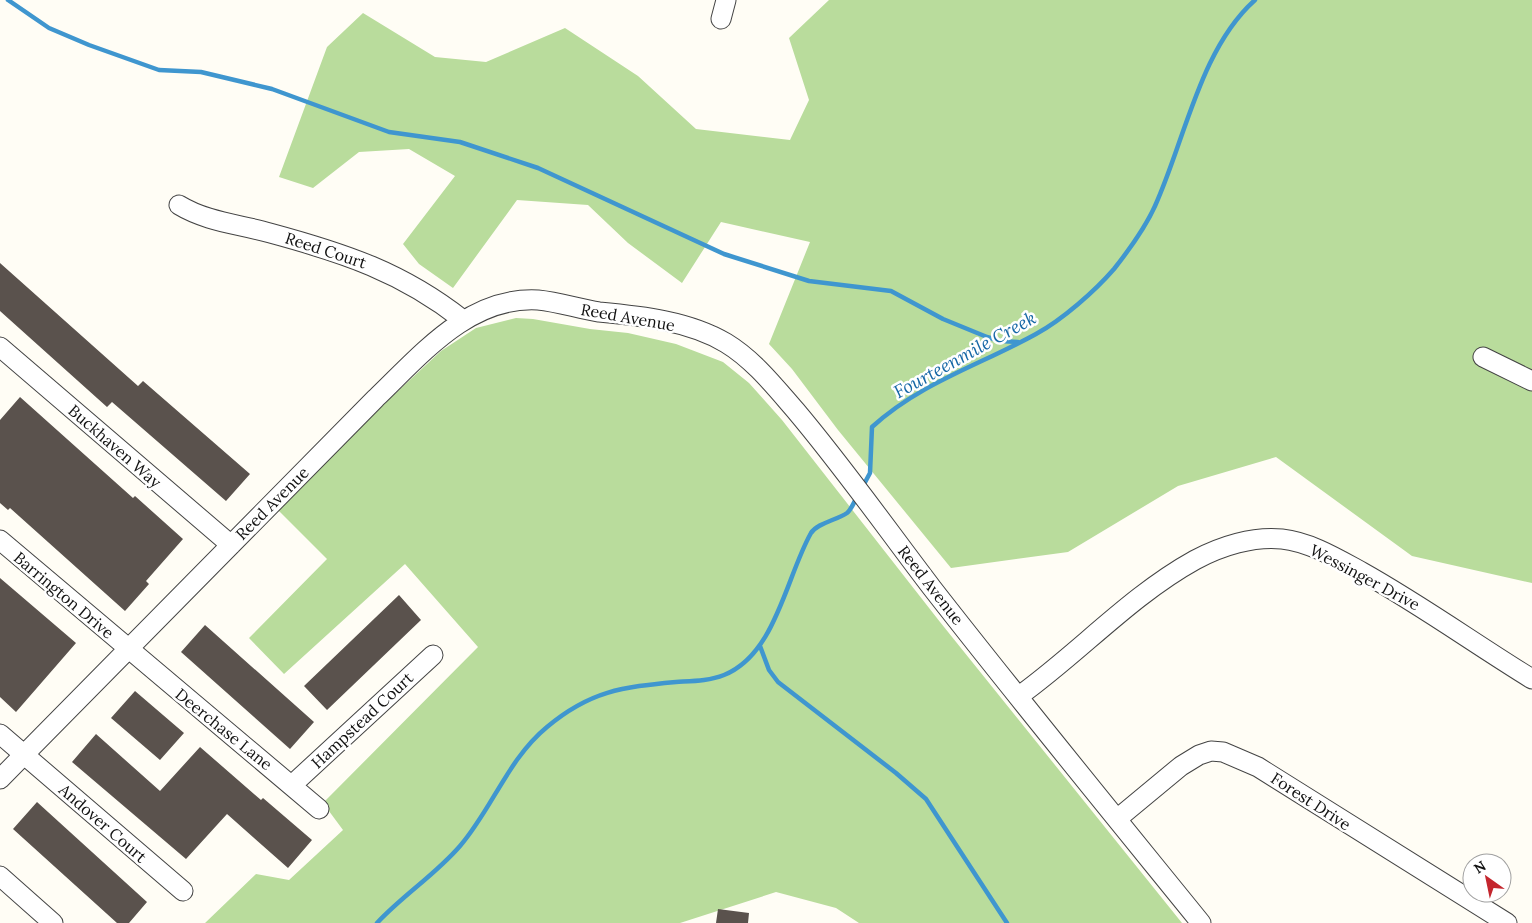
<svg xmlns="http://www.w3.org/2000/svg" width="1532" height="923" font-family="Lora,serif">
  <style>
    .forest { fill: #b9dc9c }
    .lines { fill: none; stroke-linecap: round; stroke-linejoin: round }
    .stream { stroke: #3f96cf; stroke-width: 4.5 }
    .building { fill: #5a524d }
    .minor-casing { stroke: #444; stroke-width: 21 }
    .minor { stroke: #fff; stroke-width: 19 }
    .labels { text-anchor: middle; stroke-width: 5; stroke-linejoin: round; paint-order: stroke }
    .street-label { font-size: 16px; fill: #111; stroke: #fff }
    .water-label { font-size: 18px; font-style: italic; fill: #1768a6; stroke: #fff }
  </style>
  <rect width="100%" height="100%" fill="#fffdf5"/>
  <path class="forest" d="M829 0H1532V583L1412 556 1276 457 1178 486 1068 552 951 568 838 430 792 369 769 344 810 242 721 222 682 283 628 243 588 205 517 200 453 288 419 264 403 244 455 176 409 149 359 152 313 188 279 177 327 47 363 13 435 57 486 62 565 28 638 76 696 129 790 140 809 100 789 38Z
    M516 318 533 319 590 329 628 333 676 344 723 362 749 383 782 420 940 622 1182 923H859L836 908 776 892 680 923H205L256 874 289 880 343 830 323 803 478 647 405 564 284 674 249 638 327 559 278 510 371 416 441 351 476 328Z"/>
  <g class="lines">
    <path class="stream" d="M8 0 49 28 89 45 159 70 201 72 272 89 389 132 460 142 538 168 724 254 809 281 891 291 943 319 987 337 1000 341 1018 342
      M863 486 870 473 872 427C920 383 980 365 1036 334 1062 320 1095 291 1114 269 1129 250 1145 228 1155 206 1185 140 1200 49 1255 0
      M760 646 769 670 778 682 896 773 926 799 1007 923
      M377 923C403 895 435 875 460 846 492 809 508 759 547 727 590 691 622 687 676 682 692 681 709 681 724 675 776 654 786 577 811 533 817 523 837 520 847 513 851 510 854 502 857 497"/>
  </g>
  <path class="building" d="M0 263 138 386 143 381 250 474 226 501 112 402 107 407 0 311Z
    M20 397 133 498 135 496 183 539 146 581 149 584 125 611 10 508 8 510 0 503V420Z
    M0 578 76 643 16 712 0 697Z
    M399 595 421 620 327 710 304 686Z
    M205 625 314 722 290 749 181 652Z
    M135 691 184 733 160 760 111 718Z
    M96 734 160 791 200 747 261 800 263 798 312 840 288 868 227 814 186 859 72 762Z
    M37 802 147 902 129 923H117L13 829Z
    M718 909 749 913 748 923H716Z"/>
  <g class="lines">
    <defs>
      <path id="minor" d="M721 19 726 0
        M179 205C207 222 239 224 270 233 344 253 402 272 463 320
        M0 347 231 545
        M1483 357 1532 381
        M0 540 319 809
        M1019 696C1079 653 1130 596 1195 560 1221 546 1253 536 1282 539 1310 542 1338 559 1362 572 1421 605 1475 644 1532 679
        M0 734 183 891
        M0 779 376 398C421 355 469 296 538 300 559 302 579 309 599 312 642 316 689 321 726 343 754 360 775 387 796 411 844 468 887 529 932 588 1020 701 1111 812 1201 923
        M292 785 433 655
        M1117 819 1181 766 1199 755 1211 751 1223 752 1258 767 1507 923
        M0 876 53 923"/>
    </defs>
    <use href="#minor" class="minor-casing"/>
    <use href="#minor" class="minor"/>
  </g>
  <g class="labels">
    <g class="street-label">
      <text transform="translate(326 250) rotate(18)" y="6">Reed Court</text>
      <text transform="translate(628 317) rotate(10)" y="6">Reed Avenue</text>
      <text transform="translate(115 446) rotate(41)" y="6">Buckhaven Way</text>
      <text transform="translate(272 503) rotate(-45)" y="6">Reed Avenue</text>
      <text transform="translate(1365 577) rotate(28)" y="6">Wessinger Drive</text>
      <text transform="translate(931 585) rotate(52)" y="6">Reed Avenue</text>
      <text transform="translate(64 595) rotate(40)" y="6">Barrington Drive</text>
      <text transform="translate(362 720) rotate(-43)" y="6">Hampstead Court</text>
      <text transform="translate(224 729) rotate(39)" y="6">Deerchase Lane</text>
      <text transform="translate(1311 801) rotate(33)" y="6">Forest Drive</text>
      <text transform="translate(103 823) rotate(41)" y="6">Andover Court</text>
    </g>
    <g class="water-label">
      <text transform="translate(965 355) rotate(-29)" y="6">Fourteenmile Creek</text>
    </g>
  </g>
  <g transform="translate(1487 878) rotate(327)"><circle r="24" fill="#ffffff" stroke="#a0a0a0"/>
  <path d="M0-4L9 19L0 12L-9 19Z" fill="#c4262e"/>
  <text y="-8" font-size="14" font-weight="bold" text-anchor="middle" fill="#111111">N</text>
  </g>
</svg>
